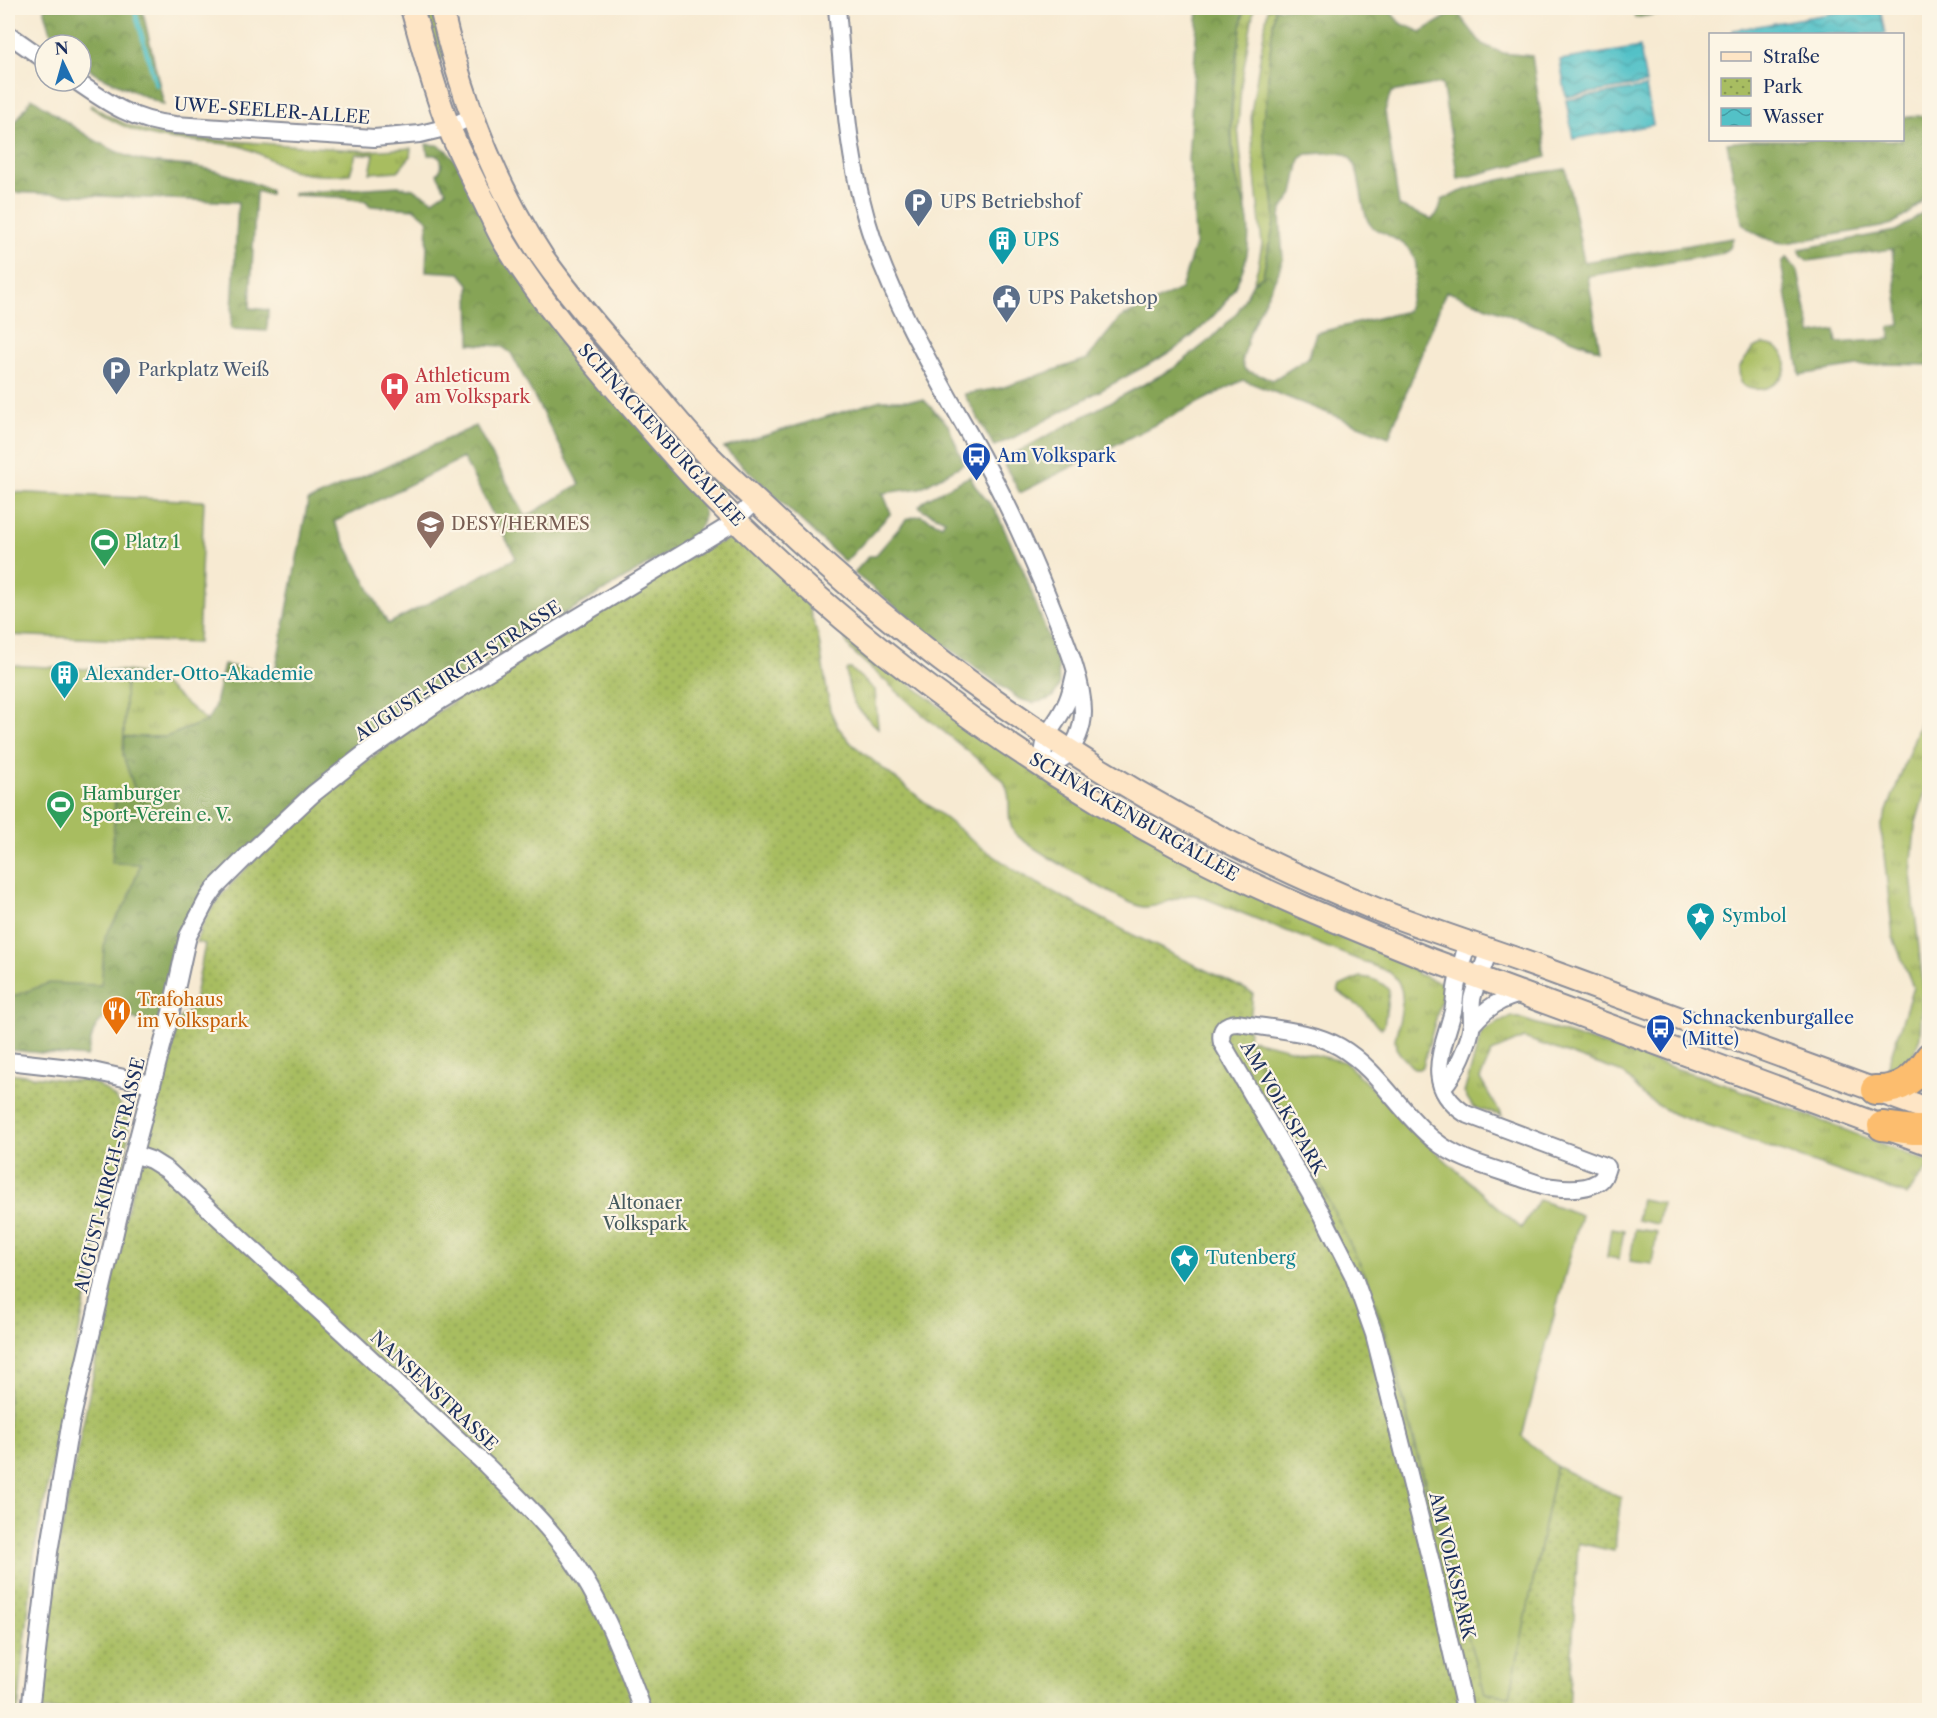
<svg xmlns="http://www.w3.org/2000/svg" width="1937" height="1718" font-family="'Libre Caslon Text',serif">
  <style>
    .grass { fill: url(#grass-tufts); stroke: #627660; stroke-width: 1.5 }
    .forest { fill: url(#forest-crowns); stroke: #506a5a; stroke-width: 1.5; fill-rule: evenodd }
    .park { fill: url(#park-dots); stroke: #627660; stroke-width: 1.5 }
    .garden { fill: #a8bd61; stroke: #627660; stroke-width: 1.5 }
    .water { fill: url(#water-waves); stroke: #377892; stroke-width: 1.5 }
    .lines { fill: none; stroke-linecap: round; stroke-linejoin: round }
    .stream { stroke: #53c1c7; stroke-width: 4.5 }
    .minor-casing { stroke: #898c98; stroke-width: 20 }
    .secondary-casing { stroke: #898c98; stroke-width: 26 }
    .motorway-casing { stroke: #898c98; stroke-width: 32 }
    .minor { stroke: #fff; stroke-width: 16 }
    .secondary { stroke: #fee5c5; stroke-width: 22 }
    .motorway { stroke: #fcbd6e; stroke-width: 28 }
    .labels { text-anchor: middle; stroke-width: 4.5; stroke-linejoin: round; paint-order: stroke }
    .street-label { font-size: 18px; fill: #1b2f5e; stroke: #fcf5e5 }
    .service-label { font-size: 18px; fill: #4e5e75; stroke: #fcf5e5; text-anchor: start }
    .culture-label { font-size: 18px; fill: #0d838f; stroke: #fcf5e5; text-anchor: start }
    .health-label { font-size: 18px; fill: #be3a42; stroke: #fcf5e5; text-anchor: start }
    .transit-label { font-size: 18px; fill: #164399; stroke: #fcf5e5; text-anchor: start }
    .education-label { font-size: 18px; fill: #785e54; stroke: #fcf5e5; text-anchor: start }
    .leisure-label { font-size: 18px; fill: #27864d; stroke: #fcf5e5; text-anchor: start }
    .food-label { font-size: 18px; fill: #c56008; stroke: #fcf5e5; text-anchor: start }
    .park-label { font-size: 18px; fill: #455a5f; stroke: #fcf5e5 }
  </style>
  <defs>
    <pattern id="grass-tufts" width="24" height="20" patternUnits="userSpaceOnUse" patternTransform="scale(1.5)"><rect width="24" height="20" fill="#a8bd61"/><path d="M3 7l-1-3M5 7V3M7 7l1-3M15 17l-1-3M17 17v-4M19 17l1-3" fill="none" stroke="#889a53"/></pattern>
    <pattern id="forest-crowns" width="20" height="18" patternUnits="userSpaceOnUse" patternTransform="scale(1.5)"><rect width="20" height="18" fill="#86a457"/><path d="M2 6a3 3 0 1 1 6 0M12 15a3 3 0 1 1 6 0" fill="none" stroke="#6d864b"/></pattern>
    <pattern id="park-dots" width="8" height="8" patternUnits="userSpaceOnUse" patternTransform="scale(1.5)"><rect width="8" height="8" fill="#a8bd61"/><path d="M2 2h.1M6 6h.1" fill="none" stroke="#889a53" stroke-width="1.8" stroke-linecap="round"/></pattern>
    <pattern id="water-waves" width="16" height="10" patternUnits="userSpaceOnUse" patternTransform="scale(1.5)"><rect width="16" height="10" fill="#53c1c7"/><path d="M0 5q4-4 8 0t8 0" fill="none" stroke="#449da5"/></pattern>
  </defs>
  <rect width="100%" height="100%" fill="#fcf5e5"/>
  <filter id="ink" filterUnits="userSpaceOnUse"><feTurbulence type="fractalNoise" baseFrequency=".0167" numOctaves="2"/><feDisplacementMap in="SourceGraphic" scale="12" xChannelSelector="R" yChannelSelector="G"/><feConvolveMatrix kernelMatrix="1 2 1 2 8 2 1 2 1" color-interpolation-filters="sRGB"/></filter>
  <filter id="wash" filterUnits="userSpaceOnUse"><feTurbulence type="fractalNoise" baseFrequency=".008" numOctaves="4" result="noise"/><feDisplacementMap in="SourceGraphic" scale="24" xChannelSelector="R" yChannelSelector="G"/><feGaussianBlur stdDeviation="1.35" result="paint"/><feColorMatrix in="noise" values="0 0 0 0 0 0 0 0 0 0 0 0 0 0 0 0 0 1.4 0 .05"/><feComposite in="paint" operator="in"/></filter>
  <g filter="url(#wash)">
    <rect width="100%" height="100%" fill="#f7ead2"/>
    <path class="grass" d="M421 8H432L445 58 435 62Z
      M1244 8H1254L1241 85 1238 128 1247 219C1244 204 1238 189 1236 174 1226 118 1236 62 1244 8Z
      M1268 8H1275L1269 61 1267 100 1263 118 1266 150 1271 179 1275 218 1263 275 1253 283 1258 267 1262 244 1253 156 1251 113Z
      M91 105C115 121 138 131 166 136L368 151 411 148 410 157 398 171 370 173 374 154H356L350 174C326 176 305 177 282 166 268 159 255 150 240 146 219 142 197 142 175 140 143 137 117 125 90 107Z
      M552 291 563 303 576 313 724 484 723 494 675 445 551 293Z
      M1763 344C1798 347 1790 385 1761 389 1752 390 1745 389 1740 382L1739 368 1753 348Z
      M846 635 984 740 1415 964 1417 974 1442 983 1443 993 1423 1066 1419 1069H1414L1400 1054 1396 1048 1395 1040C1399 1018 1412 988 1389 972L1197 895C1178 893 1163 908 1144 907 1131 907 1022 844 1014 832 1004 817 1015 796 1002 779L922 714 851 650 846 641Z
      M847 669H851L875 690 878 728C853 705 851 705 846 671Z
      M126 671 138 673 157 679 207 721 166 737H124Z
      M1929 699V778L1915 826 1911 874 1923 986 1920 1037 1912 1059 1901 1074 1887 1068 1913 987 1893 937 1881 827Z
      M1360 977C1370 977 1384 982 1389 991L1384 1026 1382 1028 1378 1027 1363 1009 1338 992 1340 986Z
      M1512 1016 1725 1084 1929 1162V1166L1907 1195 1673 1114 1647 1099 1623 1073 1524 1038 1492 1052 1480 1079 1502 1116 1473 1107 1464 1093 1482 1031Z"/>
    <path class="forest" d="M44 8H142L164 105 100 76 81 63V45H56L54 43Z
      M1198 8H1244C1239 44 1232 81 1231 117 1231 136 1232 158 1236 177 1240 191 1246 206 1248 221 1255 280 1215 321 1171 352L1013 438 994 446 964 394 1001 388 1087 359 1120 318 1181 289 1195 244 1193 187 1188 161Z
      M1275 8H1387L1400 23 1421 32 1456 11 1482 44 1502 53 1532 56 1547 157 1458 179 1442 83 1391 92 1385 111 1399 206 1432 219 1438 213 1442 200C1483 179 1521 176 1566 169L1584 262 1733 238 1730 248 1719 254 1588 276 1600 350 1446 291 1389 437 1243 380 1020 493 1002 460 1174 368 1212 338 1226 324 1238 311 1253 283 1263 275 1275 218 1271 179 1263 135V118L1267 100 1269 61ZM1307 154C1316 154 1335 151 1344 154 1362 159 1360 208 1368 221 1371 228 1379 231 1386 234 1392 238 1400 241 1406 246 1425 262 1413 291 1407 311L1316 333 1308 358 1273 380 1245 370 1242 362 1250 331 1278 273 1283 259 1280 216 1283 208 1293 194 1300 159Z
      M1633 8H1691L1635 18Z
      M32 98C65 120 98 147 136 159 154 164 172 164 191 166 219 170 244 179 270 190V195L256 191 250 308 268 310 267 331 231 329 238 202 8 192V133Z
      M1925 115 1930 144 1929 188 1920 203 1910 213 1892 224 1881 227 1786 243C1770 242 1753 234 1742 223L1727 143 1753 140H1902L1903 118Z
      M426 144 438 145 448 151 700 497C712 525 695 534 674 549L512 645 435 695 204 890 190 911 178 942 156 1029C138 1020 112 1004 97 1025 91 1033 90 1048 87 1057L8 1050V998L49 983 101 985 105 936 128 900 140 865 112 863 115 795 137 796 123 756 124 737H166L207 721 214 708 224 665 275 673 308 501 476 426 526 517 580 484 511 353 501 346 470 344 469 284 460 273 426 271 428 220 415 209 370 206 366 201 335 197 293 195V193L398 186 413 189 433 200 446 191 437 174C442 168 443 165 440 158L435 155H428ZM463 458 516 558 388 624 334 522Z
      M1929 209V365L1889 364 1857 366 1800 375 1782 268 1783 262 1787 257 1798 272 1811 334 1835 330 1837 343 1891 339 1889 327 1900 325 1892 249 1808 261 1800 253 1799 249 1895 231C1908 225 1919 213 1929 209Z
      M881 400H924L948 425 964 464 920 488 883 493 891 513 845 562 724 448Z
      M970 476 975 486 995 510 1023 569 1058 664 1059 686 1053 697 1047 700 1033 703 1019 699 932 636 854 573 869 556H875L907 519 920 515 942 525 945 520 923 510 919 506 926 499Z"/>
    <path class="park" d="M728 540 749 544 804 595 818 635 830 710 838 727 851 743 981 847 1022 875 1127 932 1253 993 1248 1039 1366 1276 1389 1342 1421 1472 1485 1693 1510 1696 1556 1466 1621 1498 1614 1551 1578 1543 1569 1710H40L57 1553 125 1216 153 1124 179 1019 193 1007 205 944 196 942C207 904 236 879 263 852 281 835 298 814 318 798 439 702 576 627 707 547Z
      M8 1073 72 1081C86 1078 96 1083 107 1091 116 1098 123 1106 127 1116 132 1129 122 1182 116 1195 113 1202 107 1209 103 1215L35 1548 18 1710H8Z"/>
    <path class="garden" d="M8 492 204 501 198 643 8 635Z
      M8 665 126 671 123 756 137 797 115 795 112 863 140 864 128 900 105 936 101 985 49 983 8 998Z
      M1248 1039 1345 1062 1443 1158 1521 1228 1539 1200 1581 1215 1522 1436 1556 1466 1510 1696 1485 1693 1450 1578 1389 1342 1366 1276Z
      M1641 1199 1662 1203 1658 1224 1637 1220Z
      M1611 1228 1624 1230 1619 1259 1607 1257Z
      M1635 1229 1657 1232 1652 1264 1630 1261Z"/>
    <path class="water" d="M1863 8H1880L1885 34H1734L1733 30Z
      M1640 47 1646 84 1566 97 1560 60Z
      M1646 87 1653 125 1573 139 1566 100Z"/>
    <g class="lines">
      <path class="stream" d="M134 8 156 85"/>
    </g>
  </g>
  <g filter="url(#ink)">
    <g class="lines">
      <defs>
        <path id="minor" d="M837 8C844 86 847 165 873 240 900 318 944 388 983 459 1011 509 1033 559 1054 612 1065 640 1083 681 1083 712 1083 727 1076 746 1064 757 1058 762 1050 764 1044 767 1041 730 1054 731 1067 702 1071 693 1073 683 1075 674
          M8 34 45 60
          M76 81C109 104 134 121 175 125L374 138 420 134 449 127 474 116
          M1472 1025C1486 1008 1501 998 1523 994
          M8 1061 88 1070 151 1084
          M1443 1087C1456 1073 1470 1042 1472 1023 1472 1015 1471 1007 1472 999 1476 982 1484 966 1489 950
          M134 1154 151 1160 167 1170 486 1465C511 1490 537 1514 559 1542 599 1592 621 1651 643 1710
          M30 1710 49 1552 70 1426 128 1176 171 1012 185 948 188 936 207 900 216 887 254 849 313 794 369 750 440 701 730 525 755 501
          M1465 1710 1432 1566 1374 1334 1353 1275 1322 1214 1222 1043C1219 1030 1225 1023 1238 1023 1271 1029 1310 1030 1340 1047 1379 1070 1400 1113 1434 1140 1458 1160 1489 1167 1518 1177 1529 1180 1541 1186 1553 1187 1567 1189 1585 1190 1598 1182 1604 1179 1605 1173 1607 1167L1466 1114C1422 1086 1443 1050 1453 1011 1455 1002 1455 992 1457 983 1460 969 1464 956 1467 943"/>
        <path id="secondary" d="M412 8C423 47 433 87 448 125 457 148 468 169 479 191 488 208 495 226 505 243 540 300 585 353 629 404 653 431 676 459 701 485 841 631 1007 756 1186 851 1265 893 1347 926 1431 960L1930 1144
          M441 8C461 95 493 183 543 258 576 305 617 349 654 393 673 415 691 438 711 458 739 486 768 512 796 538 965 695 1160 821 1373 908 1430 931 1489 949 1547 970 1674 1016 1802 1064 1930 1110"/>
        <path id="motorway" d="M1875 1090C1901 1091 1916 1078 1930 1057
          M1882 1126 1914 1130H1930"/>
      </defs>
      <use href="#minor" class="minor-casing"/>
      <use href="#secondary" class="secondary-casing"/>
      <use href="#motorway" class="motorway-casing"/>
      <use href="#minor" class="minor"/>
      <use href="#secondary" class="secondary"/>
      <use href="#motorway" class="motorway"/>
    </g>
  </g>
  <defs>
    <symbol id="parking-pin" viewBox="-11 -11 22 30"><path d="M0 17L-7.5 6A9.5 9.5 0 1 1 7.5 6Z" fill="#5c6f8a" stroke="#fcf5e5"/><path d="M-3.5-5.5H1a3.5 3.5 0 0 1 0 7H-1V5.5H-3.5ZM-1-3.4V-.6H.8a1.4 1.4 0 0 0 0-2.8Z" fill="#fff"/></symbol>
    <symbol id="building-pin" viewBox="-11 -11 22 30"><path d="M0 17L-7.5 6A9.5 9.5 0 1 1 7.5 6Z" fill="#0f9aa8" stroke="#fcf5e5"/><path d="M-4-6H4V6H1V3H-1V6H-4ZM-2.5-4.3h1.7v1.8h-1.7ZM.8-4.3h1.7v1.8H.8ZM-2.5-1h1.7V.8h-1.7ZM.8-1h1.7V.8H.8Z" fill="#fff"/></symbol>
    <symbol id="civic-pin" viewBox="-11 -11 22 30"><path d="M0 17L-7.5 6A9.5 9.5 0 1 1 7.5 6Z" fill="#5c6f8a" stroke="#fcf5e5"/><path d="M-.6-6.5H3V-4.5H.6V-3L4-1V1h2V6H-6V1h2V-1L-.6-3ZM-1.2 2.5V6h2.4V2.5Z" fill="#fff"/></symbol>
    <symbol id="hospital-pin" viewBox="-11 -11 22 30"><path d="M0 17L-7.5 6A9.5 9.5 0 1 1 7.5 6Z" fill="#e0444e" stroke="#fcf5e5"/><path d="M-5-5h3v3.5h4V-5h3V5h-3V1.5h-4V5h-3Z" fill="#fff"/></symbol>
    <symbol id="bus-pin" viewBox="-11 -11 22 30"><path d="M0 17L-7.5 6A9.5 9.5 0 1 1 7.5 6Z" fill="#1a4fb4" stroke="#fcf5e5"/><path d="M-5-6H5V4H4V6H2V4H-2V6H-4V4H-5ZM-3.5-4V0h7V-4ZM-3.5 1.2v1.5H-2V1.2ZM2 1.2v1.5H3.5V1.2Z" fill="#fff"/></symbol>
    <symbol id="university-pin" viewBox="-11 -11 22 30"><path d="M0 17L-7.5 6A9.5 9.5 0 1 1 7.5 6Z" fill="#8d6e63" stroke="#fcf5e5"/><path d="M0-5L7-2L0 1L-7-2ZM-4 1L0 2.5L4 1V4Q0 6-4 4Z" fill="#fff"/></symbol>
    <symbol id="stadium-pin" viewBox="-11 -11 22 30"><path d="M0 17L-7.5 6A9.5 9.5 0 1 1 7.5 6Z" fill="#2e9e5b" stroke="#fcf5e5"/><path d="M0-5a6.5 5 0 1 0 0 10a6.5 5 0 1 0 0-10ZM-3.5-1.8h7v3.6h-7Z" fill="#fff"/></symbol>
    <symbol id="sight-pin" viewBox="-11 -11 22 30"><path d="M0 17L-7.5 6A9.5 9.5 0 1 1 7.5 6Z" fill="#0f9aa8" stroke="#fcf5e5"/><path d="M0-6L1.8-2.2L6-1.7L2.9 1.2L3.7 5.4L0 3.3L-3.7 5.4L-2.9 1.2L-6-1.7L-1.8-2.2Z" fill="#fff"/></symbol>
    <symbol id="restaurant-pin" viewBox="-11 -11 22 30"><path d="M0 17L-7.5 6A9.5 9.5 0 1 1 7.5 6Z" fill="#e8710a" stroke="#fcf5e5"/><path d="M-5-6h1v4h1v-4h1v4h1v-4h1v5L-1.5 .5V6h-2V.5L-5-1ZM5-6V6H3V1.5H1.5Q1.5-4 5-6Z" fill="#fff"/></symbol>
  </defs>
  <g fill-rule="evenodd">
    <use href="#parking-pin" x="902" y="186" width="33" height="45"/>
    <use href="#building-pin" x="986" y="224" width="33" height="45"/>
    <use href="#civic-pin" x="990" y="282" width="33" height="45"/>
    <use href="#parking-pin" x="100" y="354" width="33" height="45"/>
    <use href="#hospital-pin" x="378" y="370" width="33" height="45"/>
    <use href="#bus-pin" x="960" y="440" width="33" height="45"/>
    <use href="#university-pin" x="414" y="508" width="33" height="45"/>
    <use href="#stadium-pin" x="88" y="526" width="33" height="45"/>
    <use href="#building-pin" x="48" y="658" width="33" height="45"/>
    <use href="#stadium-pin" x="44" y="788" width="33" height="45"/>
    <use href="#sight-pin" x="1684" y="900" width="33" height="45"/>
    <use href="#restaurant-pin" x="100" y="994" width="33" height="45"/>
    <use href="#bus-pin" x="1644" y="1012" width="33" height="45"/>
    <use href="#sight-pin" x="1168" y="1242" width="33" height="45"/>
  </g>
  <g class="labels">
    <g class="street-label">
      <text transform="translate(272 111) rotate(4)" y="6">UWE-SEELER-ALLEE</text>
      <text transform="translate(661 435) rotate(48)" y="6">SCHNACKENBURGALLEE</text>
      <text transform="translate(458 671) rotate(-33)" y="6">AUGUST-KIRCH-STRASSE</text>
      <text transform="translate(1134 817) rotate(30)" y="6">SCHNACKENBURGALLEE</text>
      <text transform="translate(1283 1108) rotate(60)" y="6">AM VOLKSPARK</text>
      <text transform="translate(110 1175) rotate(-76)" y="6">AUGUST-KIRCH-STRASSE</text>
      <text transform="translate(434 1391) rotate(43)" y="6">NANSENSTRASSE</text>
      <text transform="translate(1452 1566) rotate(77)" y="6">AM VOLKSPARK</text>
    </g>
    <g class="service-label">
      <text x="940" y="208">UPS Betriebshof</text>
      <text x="1028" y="304">UPS Paketshop</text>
      <text x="138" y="376">Parkplatz Weiß</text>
    </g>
    <g class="culture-label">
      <text x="1023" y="246">UPS</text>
      <text x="85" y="680">Alexander-Otto-Akademie</text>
      <text x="1722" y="922">Symbol</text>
      <text x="1206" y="1264">Tutenberg</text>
    </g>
    <g class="health-label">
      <text x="415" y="382">Athleticum<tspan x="415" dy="21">am Volkspark</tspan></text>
    </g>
    <g class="transit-label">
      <text x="997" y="462">Am Volkspark</text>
      <text x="1682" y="1024">Schnackenburgallee<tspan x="1682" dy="21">(Mitte)</tspan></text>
    </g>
    <g class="education-label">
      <text x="451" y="530">DESY/HERMES</text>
    </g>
    <g class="leisure-label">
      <text x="125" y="548">Platz 1</text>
      <text x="82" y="800">Hamburger<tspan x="82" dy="21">Sport-Verein e. V.</tspan></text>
    </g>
    <g class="food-label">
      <text x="137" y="1006">Trafohaus<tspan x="137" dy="21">im Volkspark</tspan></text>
    </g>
    <g class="park-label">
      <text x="645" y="1209">Altonaer<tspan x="645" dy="21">Volkspark</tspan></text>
    </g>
  </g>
  <rect width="1937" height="1718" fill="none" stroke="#fcf5e5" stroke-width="30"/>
  <rect x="1709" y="33" width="195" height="108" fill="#fcf5e5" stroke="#a2a6af" stroke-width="1.5"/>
  <rect x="1721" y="52" width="30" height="9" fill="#fee5c5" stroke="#a2a6af" stroke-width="1.5"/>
  <text x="1763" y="63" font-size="18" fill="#1b2f5e">Straße</text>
  <rect x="1721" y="78" width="30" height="18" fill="url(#park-dots)" stroke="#a2a6af" stroke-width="1.5"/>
  <text x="1763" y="93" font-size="18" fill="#1b2f5e">Park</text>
  <rect x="1721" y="108" width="30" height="18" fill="url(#water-waves)" stroke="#a2a6af" stroke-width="1.5"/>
  <text x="1763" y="123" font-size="18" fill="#1b2f5e">Wasser</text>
  <g transform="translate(63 63) rotate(355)"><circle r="28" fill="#fcf5e5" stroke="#a2a6af" stroke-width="1.5"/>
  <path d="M0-4.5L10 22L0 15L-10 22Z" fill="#1f6fb2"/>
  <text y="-9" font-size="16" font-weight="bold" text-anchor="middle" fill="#1b2f5e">N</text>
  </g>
</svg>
